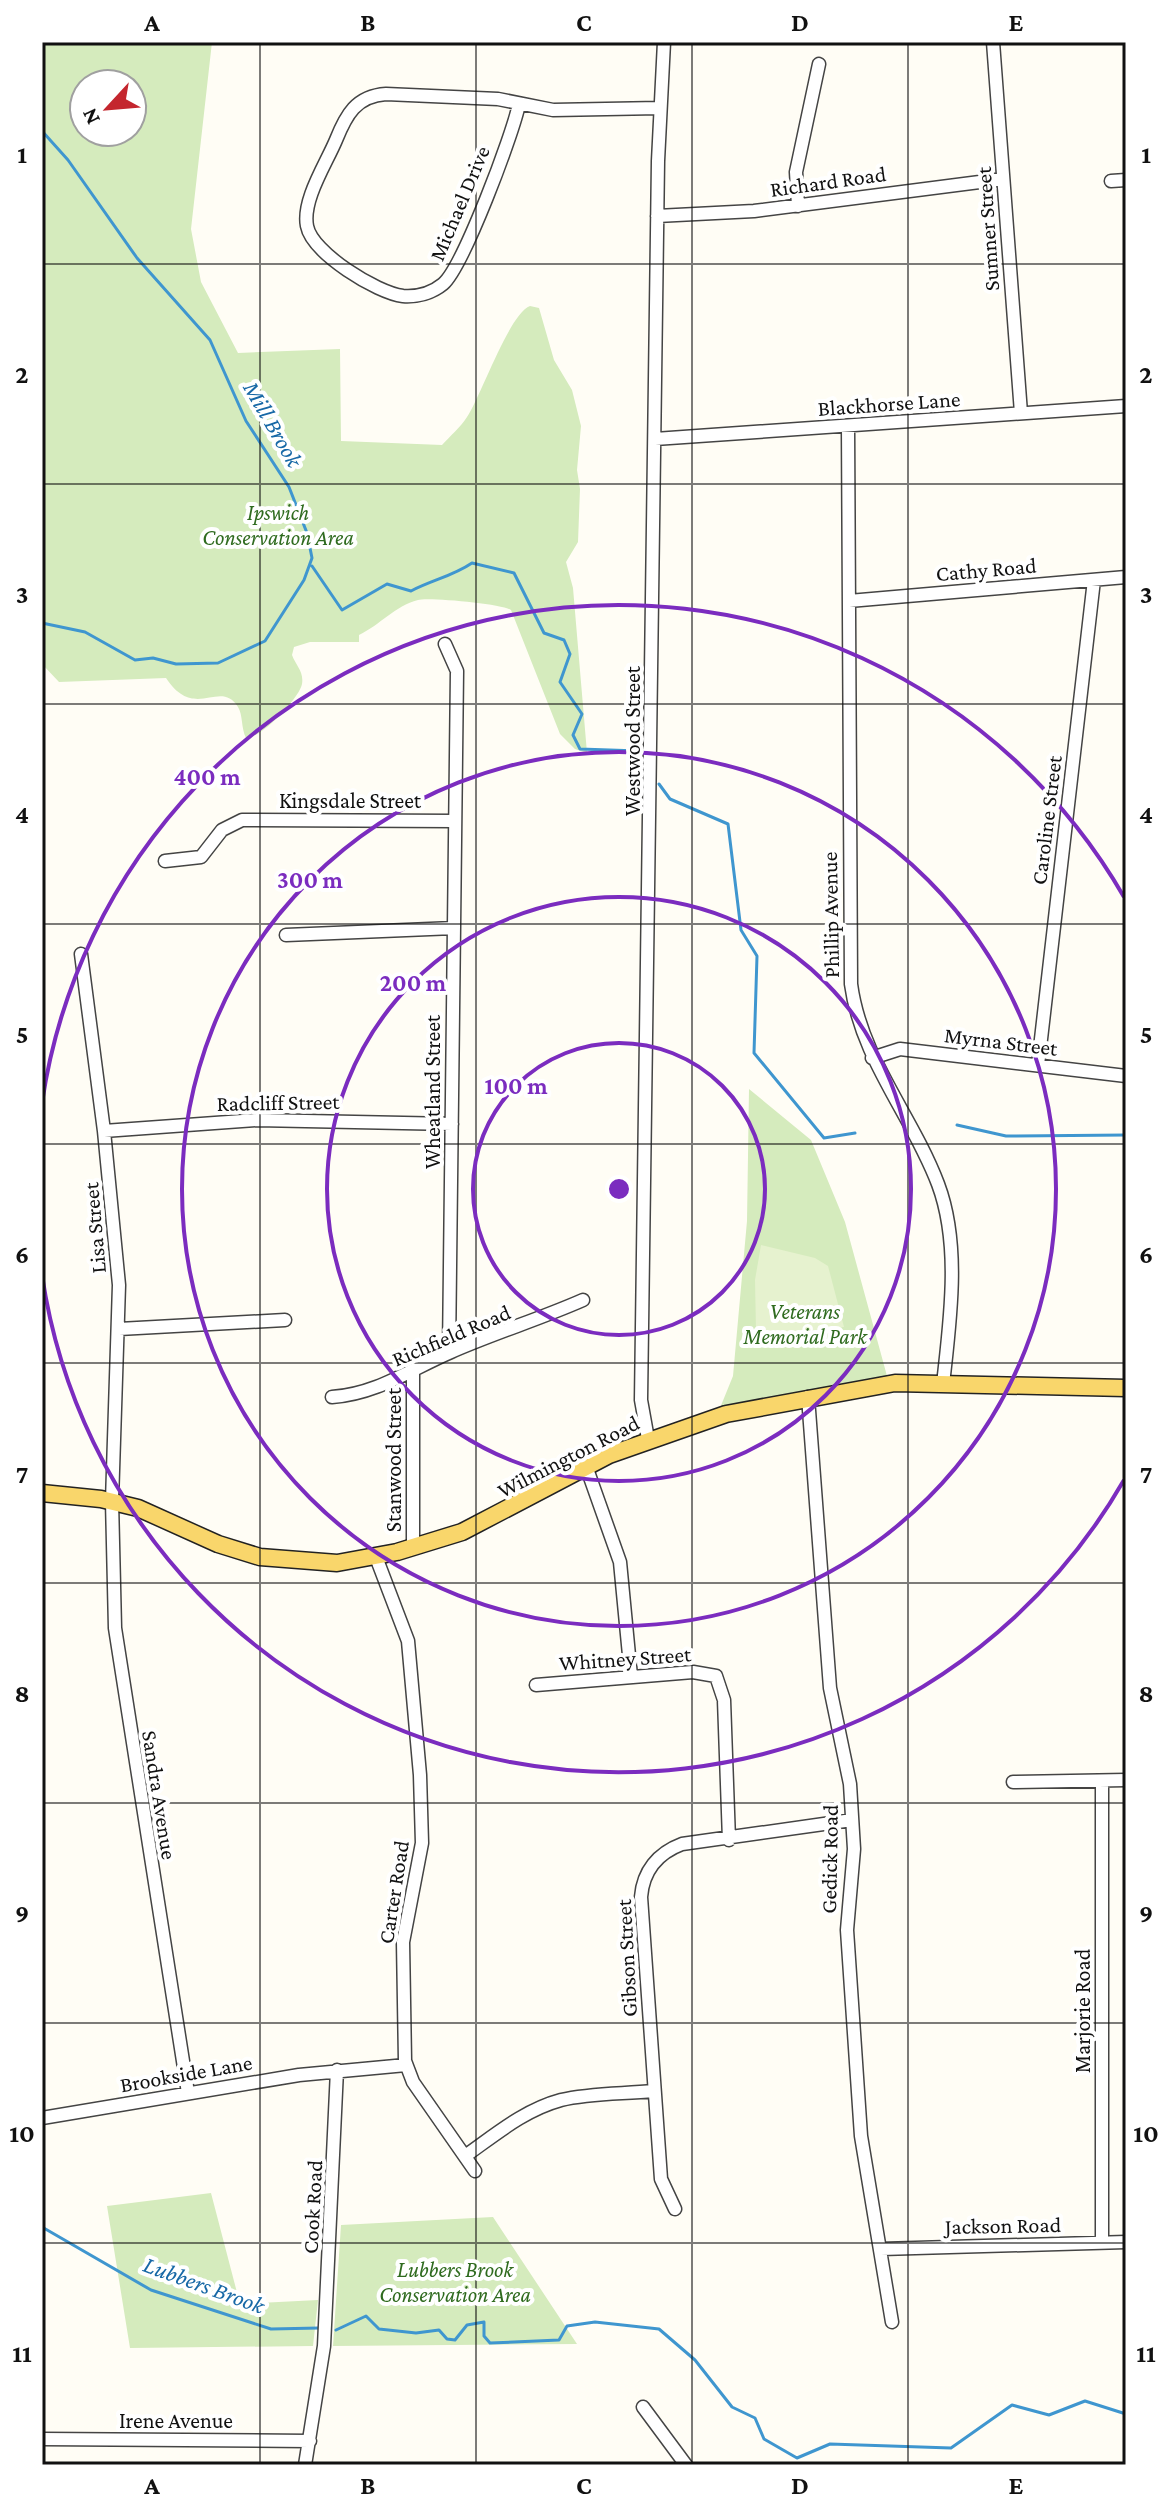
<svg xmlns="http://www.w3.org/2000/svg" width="1168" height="2507" font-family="'Crimson Pro',serif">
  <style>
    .green { fill: #d5ebbd; fill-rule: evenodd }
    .pitch { fill: #e6f2cf }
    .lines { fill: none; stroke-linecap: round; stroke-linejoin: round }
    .stream { stroke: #3f96cf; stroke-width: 3 }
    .minor-casing { stroke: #444; stroke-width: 15 }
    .major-casing { stroke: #222; stroke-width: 19 }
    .minor { stroke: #fff; stroke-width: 12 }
    .major { stroke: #f9d66b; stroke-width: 16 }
    .grid { fill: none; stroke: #111; stroke-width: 2; stroke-opacity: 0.55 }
    .ring { fill: none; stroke: #7b2cbf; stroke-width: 4 }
    .labels { text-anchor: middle; stroke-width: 8; stroke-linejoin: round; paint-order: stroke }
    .street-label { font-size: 22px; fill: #111; stroke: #fff }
    .park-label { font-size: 22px; font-style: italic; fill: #2f6b1f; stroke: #fff }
    .water-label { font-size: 24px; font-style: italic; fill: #1768a6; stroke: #fff }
    .centre { fill: #7b2cbf; stroke: #fff; stroke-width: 4 }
    .ring-label { font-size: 24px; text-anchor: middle; font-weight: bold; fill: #7b2cbf; stroke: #fff; stroke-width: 8; stroke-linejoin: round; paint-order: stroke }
    .neatline { fill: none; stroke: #111; stroke-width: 3 }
    .grid-label { font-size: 26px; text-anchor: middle; font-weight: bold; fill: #111 }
  </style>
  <rect width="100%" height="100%" fill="#fffdf5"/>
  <path class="green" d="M42 42H212L191 229 201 282 238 353 340 349 341 441 442 445C450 436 460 428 467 417 481 396 509 314 530 306L539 308 554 360 572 390 581 426 577 470 580 489 578 542 566 562 573 588 587 753 575 749 560 734 511 610C503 604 428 597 418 600 395 606 380 625 359 635V642H310L294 647 292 655C296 666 304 671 302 684 300 697 261 739 246 738 241 728 243 715 238 707 220 678 195 722 166 678L59 682 42 664ZM84 84H132V132H84Z
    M749 1089 811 1140 845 1222 887 1376 720 1408 733 1376 747 1221Z
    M211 2193 240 2304 318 2300 313 2346 130 2348 107 2206Z
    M493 2217 577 2344 333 2346 341 2225Z"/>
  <path class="pitch" d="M761 1245 815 1258 828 1266 844 1327 763 1336 756 1330 755 1280Z"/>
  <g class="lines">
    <path class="stream" d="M42 131 68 160 137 258 210 340 246 421 289 487 307 533 312 558 304 580 265 641 218 663 176 664 153 658 135 660 85 632 42 623
      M312 566 342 610 387 584 411 591C432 580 453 576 472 563L514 573 544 633 564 640 570 654 560 682 582 714 573 735 580 749 639 751
      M659 784 670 799 728 824 741 930 757 956 754 1053 824 1138 855 1133
      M957 1125 1006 1136 1126 1135
      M42 2227 151 2290 271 2329 319 2328
      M336 2330 366 2316 379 2329 416 2333 439 2330 447 2339 455 2340 467 2325 484 2322V2336L490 2343 559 2340 567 2326 595 2322 659 2329 695 2360 732 2407 755 2418 764 2439 797 2458 830 2444 951 2448 1012 2405 1049 2415 1085 2401 1126 2414"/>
    <defs>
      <path id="minor" d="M993 42 1021 413
        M519 104C513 134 463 267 443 284 432 293 417 297 403 296 377 293 312 253 307 226 302 200 326 164 336 140 346 115 356 96 386 94L498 99 553 110 659 108
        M1111 181 1126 180
        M798 206 796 172 819 64
        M657 216 754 211 1003 179
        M848 426 851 984C861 1059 912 1115 938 1184 961 1245 950 1321 943 1384
        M655 439 1126 406
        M849 601 1126 577
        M445 644 457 671 449 1352
        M165 861 201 857 222 830 242 820 455 821
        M286 935 454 928
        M81 954 104 1131 119 1285 112 1501 115 1628 188 2093
        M872 1058 900 1049 1126 1076
        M1038 1065 1094 580
        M104 1131 257 1120 452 1124
        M119 1329 285 1320
        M413 1373V1548
        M332 1397C377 1394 411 1369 451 1352 494 1333 540 1319 583 1300
        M808 1397 830 1688 850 1784 854 1849 847 1930 861 2136 892 2322
        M648 1439 641 1400 658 161 664 42
        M586 1466 620 1562 631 1676
        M376 1557 408 1641 420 1775 422 1843 403 1942 405 2061 413 2082 475 2171
        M536 1685 693 1672 716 1676 724 1700 729 1840
        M1102 1781V2242
        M1013 1782 1126 1780
        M42 2118 299 2075 406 2065
        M465 2156C495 2135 524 2110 561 2100 590 2093 623 2094 653 2091
        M675 2209 661 2179 641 1897C643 1871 658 1853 682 1844L852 1820
        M881 2249 1126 2242
        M643 2407 686 2465
        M42 2439 310 2441
        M305 2465 324 2346 337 2070"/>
      <path id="major" d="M42 1493 101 1499 138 1508 218 1544 260 1557 337 1563 397 1552 462 1532 609 1455 726 1414 895 1383 1126 1388"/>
    </defs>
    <use href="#minor" class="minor-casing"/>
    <use href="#major" class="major-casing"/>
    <use href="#minor" class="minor"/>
    <use href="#major" class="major"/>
  </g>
  <path class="grid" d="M260 42V2465M476 42V2465M692 42V2465M908 42V2465M42 264H1126M42 484H1126M42 704H1126M42 924H1126M42 1144H1126M42 1363H1126M42 1583H1126M42 1803H1126M42 2023H1126M42 2243H1126"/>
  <g class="ring">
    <circle cx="619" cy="1189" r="146"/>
    <circle cx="619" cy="1189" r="292"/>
    <circle cx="619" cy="1189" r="437"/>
    <path d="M1124 1480A583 583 0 0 1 42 1275M42 1103A583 583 0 0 1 1124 897"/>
  </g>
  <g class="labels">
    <g class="street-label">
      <text transform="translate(828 181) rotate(-8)" y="8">Richard Road</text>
      <text transform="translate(459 203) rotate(-67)" y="8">Michael Drive</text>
      <text transform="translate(987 229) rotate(-94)" y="8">Sumner Street</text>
      <text transform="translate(889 403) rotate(-4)" y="8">Blackhorse Lane</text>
      <text transform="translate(986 569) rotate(-5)" y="8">Cathy Road</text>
      <text transform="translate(632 741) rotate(-90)" y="8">Westwood Street</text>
      <text x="350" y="808">Kingsdale Street</text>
      <text transform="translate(1046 820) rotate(-83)" y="8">Caroline Street</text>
      <text transform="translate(830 915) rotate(-91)" y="8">Phillip Avenue</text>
      <text transform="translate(1001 1041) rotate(7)" y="8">Myrna Street</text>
      <text transform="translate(432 1092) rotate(-90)" y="8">Wheatland Street</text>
      <text transform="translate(278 1102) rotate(-1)" y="8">Radcliff Street</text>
      <text transform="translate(94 1228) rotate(-95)" y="8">Lisa Street</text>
      <text transform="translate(451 1335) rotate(-23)" y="8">Richfield Road</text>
      <text transform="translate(568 1456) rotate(-27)" y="8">Wilmington Road</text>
      <text transform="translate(393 1460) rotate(-90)" y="8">Stanwood Street</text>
      <text transform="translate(625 1658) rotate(-4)" y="8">Whitney Street</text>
      <text transform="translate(160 1795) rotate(81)" y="8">Sandra Avenue</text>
      <text transform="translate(829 1859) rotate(-89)" y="8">Gedick Road</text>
      <text transform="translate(393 1892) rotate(-81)" y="8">Carter Road</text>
      <text transform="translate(626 1958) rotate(-93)" y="8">Gibson Street</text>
      <text transform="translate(1082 2011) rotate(-90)" y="8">Marjorie Road</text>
      <text transform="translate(186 2073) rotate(-10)" y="8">Brookside Lane</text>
      <text transform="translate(312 2207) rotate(-87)" y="8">Cook Road</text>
      <text transform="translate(1003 2225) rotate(-1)" y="8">Jackson Road</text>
      <text x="176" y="2428">Irene Avenue</text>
    </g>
    <g class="park-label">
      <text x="278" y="520">Ipswich<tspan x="278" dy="25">Conservation Area</tspan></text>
      <text x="805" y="1319">Veterans<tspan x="805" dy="25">Memorial Park</tspan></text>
      <text x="455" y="2277">Lubbers Brook<tspan x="455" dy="25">Conservation Area</tspan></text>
    </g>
    <g class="water-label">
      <text transform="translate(273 424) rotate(60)" y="8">Mill Brook</text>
      <text transform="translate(204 2285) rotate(20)" y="8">Lubbers Brook</text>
    </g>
  </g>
  <circle cx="619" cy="1189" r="12" class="centre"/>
  <g class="ring-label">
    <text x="207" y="785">400 m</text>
    <text x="310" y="888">300 m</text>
    <text x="413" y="991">200 m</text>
    <text x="516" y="1094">100 m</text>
  </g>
  <rect width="1168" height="2507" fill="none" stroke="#ffffff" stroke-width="88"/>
  <g transform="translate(108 108) rotate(244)"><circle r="38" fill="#ffffff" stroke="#a0a0a0" stroke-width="2"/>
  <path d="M0-6L14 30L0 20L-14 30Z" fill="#c4262e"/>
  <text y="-12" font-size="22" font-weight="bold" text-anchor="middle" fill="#111111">N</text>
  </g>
  <rect x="44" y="44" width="1080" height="2419" class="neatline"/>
  <g class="grid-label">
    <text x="152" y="31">A</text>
    <text x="368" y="31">B</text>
    <text x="584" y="31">C</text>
    <text x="800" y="31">D</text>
    <text x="1016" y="31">E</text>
    <text x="22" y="163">1</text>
    <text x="1146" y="163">1</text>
    <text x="22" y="383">2</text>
    <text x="1146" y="383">2</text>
    <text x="22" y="603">3</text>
    <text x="1146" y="603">3</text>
    <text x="22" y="823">4</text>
    <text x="1146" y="823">4</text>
    <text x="22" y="1043">5</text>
    <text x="1146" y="1043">5</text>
    <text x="22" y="1263">6</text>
    <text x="1146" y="1263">6</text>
    <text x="22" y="1483">7</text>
    <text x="1146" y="1483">7</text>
    <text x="22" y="1702">8</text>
    <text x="1146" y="1702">8</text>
    <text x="22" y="1922">9</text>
    <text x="1146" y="1922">9</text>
    <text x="22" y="2142">10</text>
    <text x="1146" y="2142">10</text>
    <text x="22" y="2362">11</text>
    <text x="1146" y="2362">11</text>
    <text x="152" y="2494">A</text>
    <text x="368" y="2494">B</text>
    <text x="584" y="2494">C</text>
    <text x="800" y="2494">D</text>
    <text x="1016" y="2494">E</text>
  </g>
</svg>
